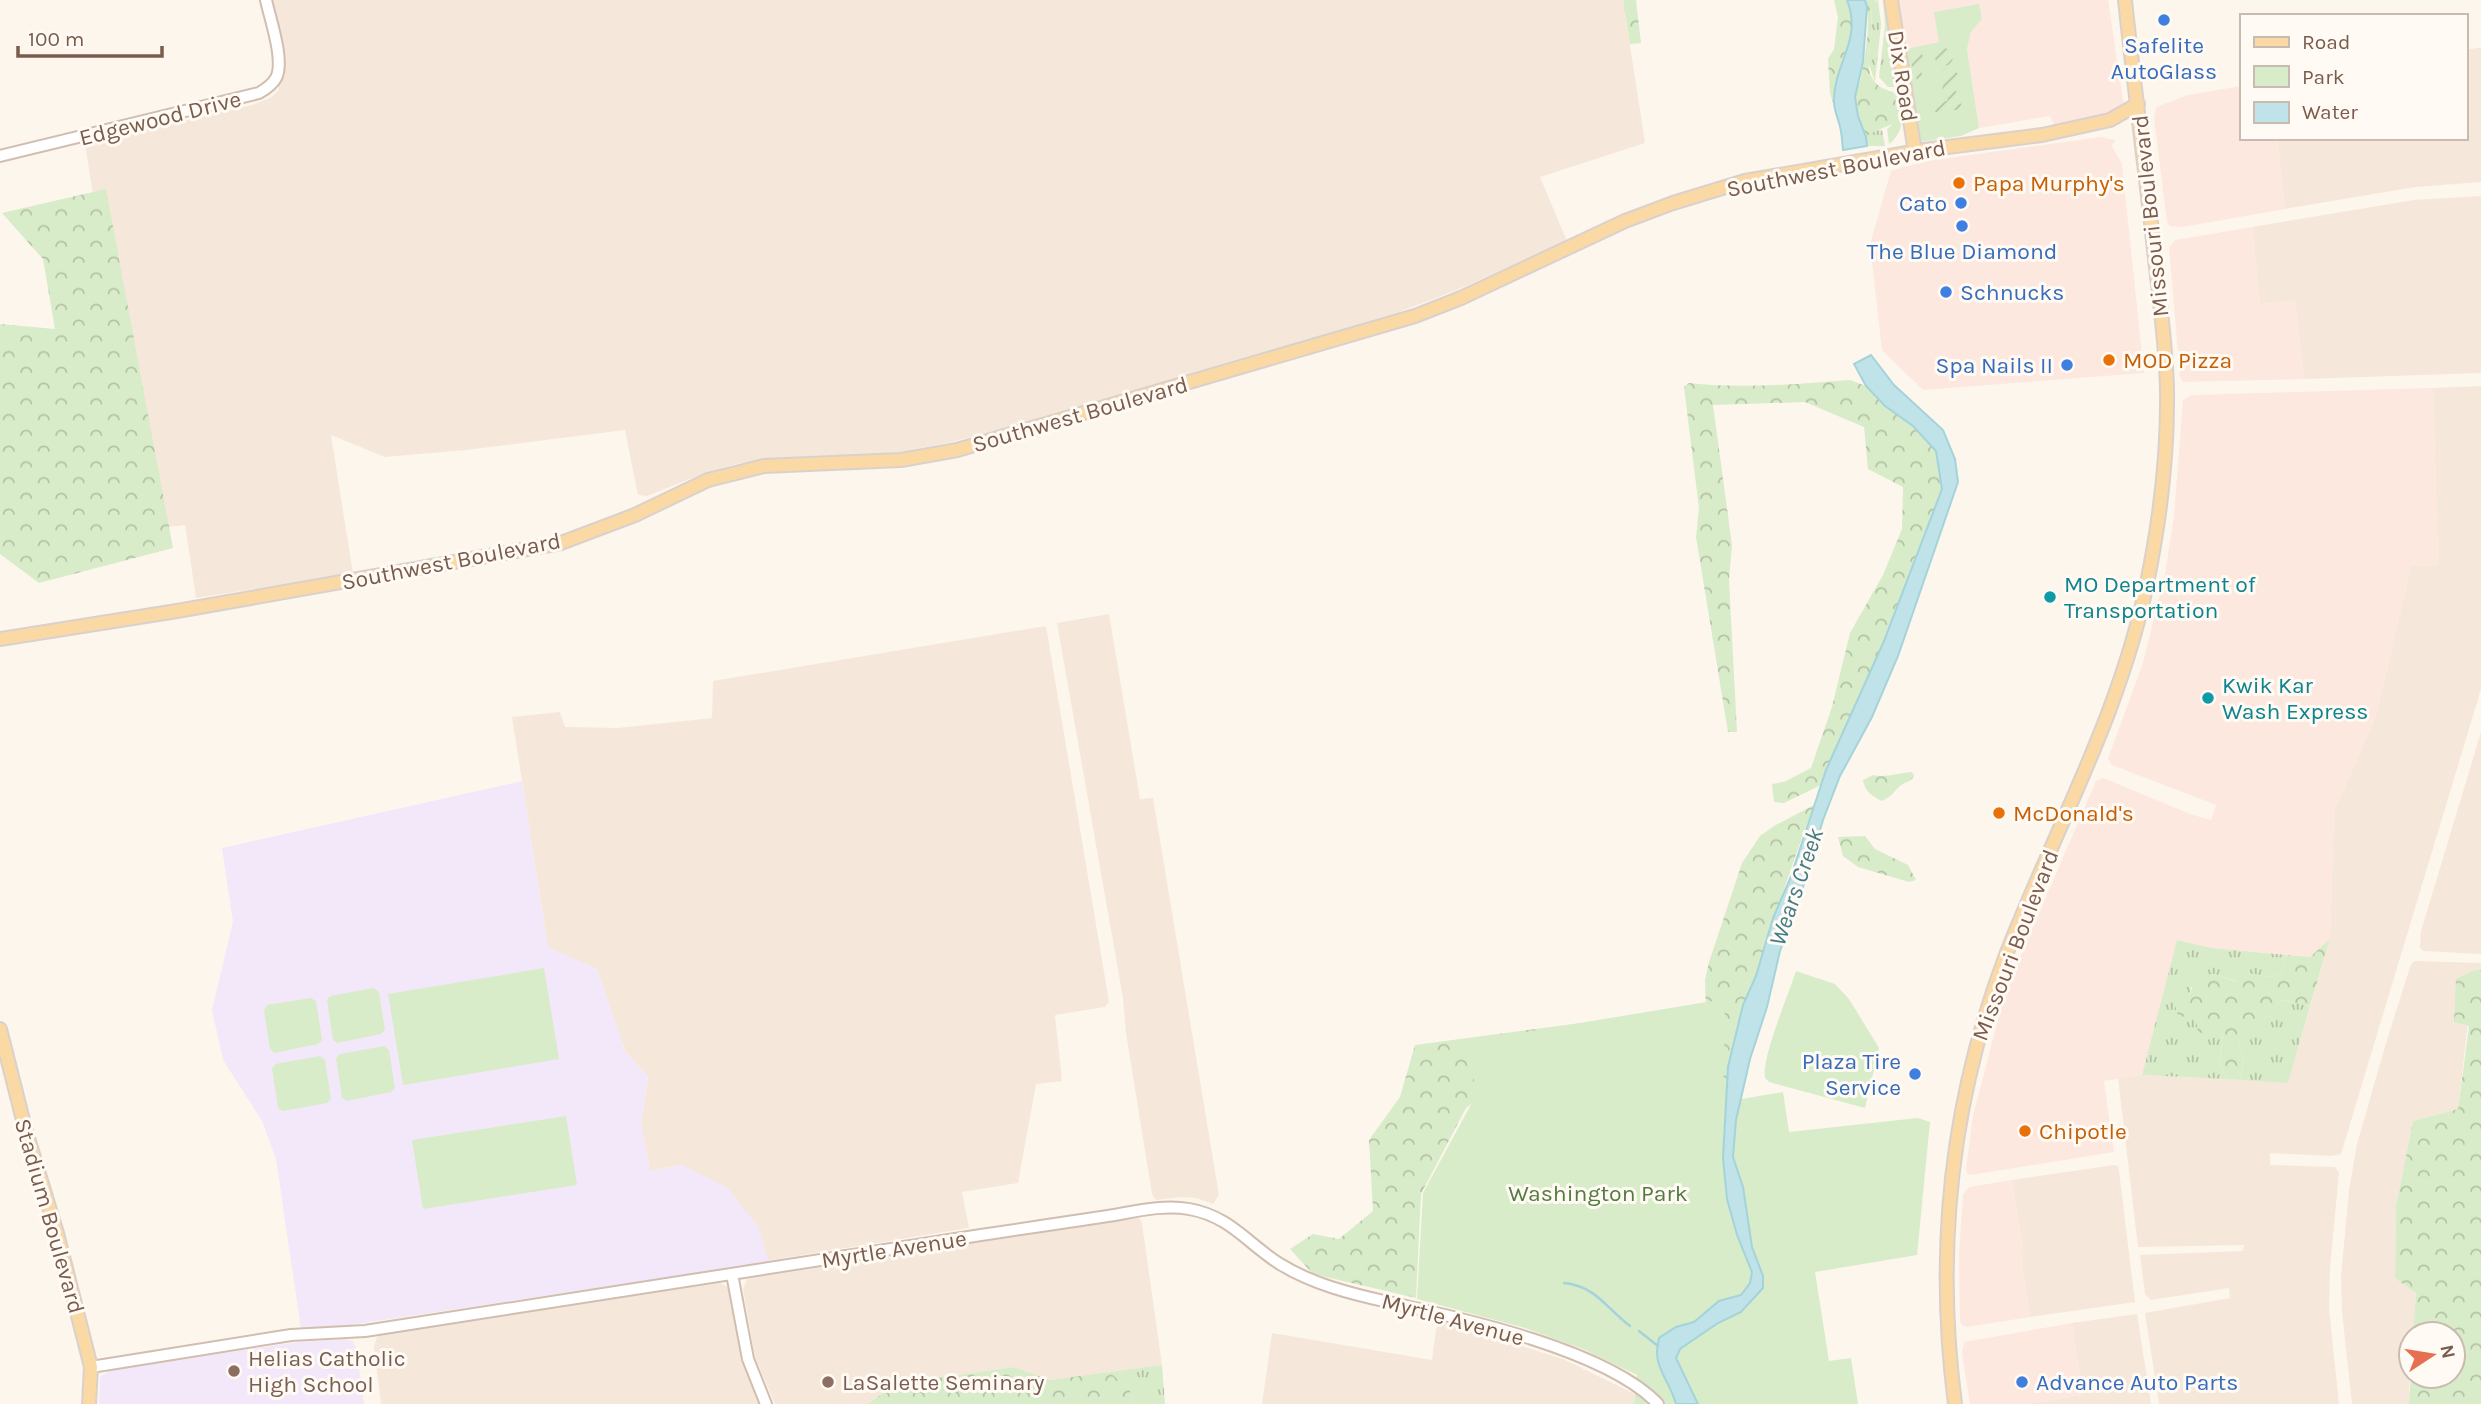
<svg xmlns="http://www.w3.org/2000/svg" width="2481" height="1404" font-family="Karla,sans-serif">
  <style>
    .residential { fill: #f5e8da }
    .commercial { fill: #fde8e0 }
    .education { fill: #f3e8fa }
    .grass { fill: url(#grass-tufts) }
    .forest { fill: url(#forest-crowns) }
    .park { fill: #d8ecc9 }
    .garden { fill: url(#garden-furrows) }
    .water { fill: #bfe3e8; stroke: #a5d3da; stroke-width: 2 }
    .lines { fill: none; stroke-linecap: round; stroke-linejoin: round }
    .stream { stroke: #a5d3da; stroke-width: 2.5 }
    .minor-casing { stroke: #d1beb0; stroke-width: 14 }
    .major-casing { stroke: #dad1cd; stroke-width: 16 }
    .minor { stroke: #fff; stroke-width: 10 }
    .major { stroke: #fbd9a5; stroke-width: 12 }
    .shop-dot { fill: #3f7fe0; stroke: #fffaf3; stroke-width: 2.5 }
    .food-dot { fill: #e8710a; stroke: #fffaf3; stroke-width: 2.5 }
    .culture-dot { fill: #0f9aa8; stroke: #fffaf3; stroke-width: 2.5 }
    .education-dot { fill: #8d6e63; stroke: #fffaf3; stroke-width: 2.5 }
    .labels { text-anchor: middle; stroke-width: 6; stroke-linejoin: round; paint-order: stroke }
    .shop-label { font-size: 23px; fill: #366cbe; stroke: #fffaf3; text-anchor: end }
    .street-label { font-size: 23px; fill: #7a5c4d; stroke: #fffaf3 }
    .food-label { font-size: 23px; fill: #c56008; stroke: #fffaf3; text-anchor: start }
    .culture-label { font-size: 23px; fill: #0d838f; stroke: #fffaf3; text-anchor: start }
    .park-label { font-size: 23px; fill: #537a41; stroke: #fffaf3 }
    .education-label { font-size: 23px; fill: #785e54; stroke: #fffaf3; text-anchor: start }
    .water-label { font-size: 24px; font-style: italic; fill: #437c86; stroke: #fffaf3 }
  </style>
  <defs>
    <pattern id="grass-tufts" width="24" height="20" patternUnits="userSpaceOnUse" patternTransform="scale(1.75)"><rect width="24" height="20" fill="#d8ecc9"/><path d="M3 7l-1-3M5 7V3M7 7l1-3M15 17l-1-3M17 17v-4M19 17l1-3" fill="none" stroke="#b4c2a5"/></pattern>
    <pattern id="forest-crowns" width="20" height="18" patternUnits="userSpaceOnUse" patternTransform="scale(1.75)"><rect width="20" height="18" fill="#d8ecc9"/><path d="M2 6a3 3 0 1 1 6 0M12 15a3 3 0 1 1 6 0" fill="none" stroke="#b4c2a5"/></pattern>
    <pattern id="garden-furrows" width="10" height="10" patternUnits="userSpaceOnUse" patternTransform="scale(1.75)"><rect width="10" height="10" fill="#d8ecc9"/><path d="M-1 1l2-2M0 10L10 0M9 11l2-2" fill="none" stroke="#b4c2a5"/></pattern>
  </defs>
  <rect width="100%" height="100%" fill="#fdf6ec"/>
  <path class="residential" d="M263 0H1623L1645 143 1540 177 1567 241 1457 290 1399 312 1036 421 947 443 894 453 775 458 736 464 705 473 647 496 638 495 625 430 466 450 385 457 331 435 353 574 196 598 185 525 146 530 85 144 252 105 270 98 279 90Z
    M2477 48H2481V182L2415 187 2285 209 2277 138H2465V50Z
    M2481 196V373L2304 379 2295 301 2260 304 2252 227 2414 200Z
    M2481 386V689L2341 1154 2331 1156 2270 1153V1165L2335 1167 2339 1173 2330 1268 2329 1309 2339 1404H2159L2145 1313 2230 1298 2229 1288 2151 1300 2145 1294 2140 1255 2243 1251 2244 1245 2138 1247 2118 1078 2142 1075 2288 1082 2330 939 2334 811 2376 715 2411 566 2438 565 2433 388Z
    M1109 614 1140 799 1153 798 1219 1195 1213 1204 1196 1198 1180 1197 1156 1200 1152 1194 1126 1033 1123 998 1057 623Z
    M1046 626 1109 1002 1105 1007 1055 1015 1062 1081 1036 1084 1018 1183 962 1192 969 1228 766 1261 682 1165 650 1171 641 1125 648 1077 625 1051 597 969 548 948 512 717 560 712 565 727 618 728 712 718 713 681Z
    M2481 732V954L2423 951 2420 948 2421 931Z
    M2415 961 2481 963V970H2474L2458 1109 2413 1121 2396 1206 2395 1277 2416 1293 2413 1334H2411L2409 1404H2352L2342 1312 2341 1277 2349 1190 2357 1144 2386 1043 2411 964Z
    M2114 1165 2118 1166 2119 1171 2135 1302 2030 1317 2020 1251 2023 1250 2012 1180Z
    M1135 1217 1140 1219 1142 1224 1162 1365 1050 1380 1014 1367 895 1384 868 1404H775L755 1357 743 1289 747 1279Z
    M720 1283 728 1287 744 1367 760 1404H381L374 1347 377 1337 382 1334Z
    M2137 1314 2151 1404H2026L2082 1395 2072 1323Z
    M1443 1321 1563 1359 1635 1394 1634 1404H1262L1272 1333 1432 1360 1436 1329 1438 1323Z"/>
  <path class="commercial" d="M1898 0H2108L2124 107 2110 114 2059 125 2054 124 2050 116 1979 128 1967 49 1971 32 1982 19 1939 42 1905 49Z
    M2241 86V138H2277L2285 209 2183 227 2170 226 2167 222 2154 118 2156 107 2188 95Z
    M2101 137 2115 140 2112 146 2122 164 2144 373 1923 390 1882 350 1870 244 1891 171 1926 161Z
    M2252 227 2260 304 2295 300 2304 379 2183 382 2180 377 2169 247 2175 240Z
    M2433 388 2438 565 2411 566 2376 715 2334 811 2330 939 2310 957 2212 948 2178 940 2142 1075 2104 1081 2114 1152 1971 1175 1967 1174 1966 1169 1973 1116 2000 1012 2017 964 2096 781 2103 778 2193 815 2211 820 2216 805 2112 765 2108 758 2143 663 2165 574 2174 516 2183 400 2192 395Z
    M2012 1180 2023 1250 2020 1252 2030 1317 1967 1327 1962 1325 1960 1321 1959 1255 1963 1195 1969 1187Z
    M2072 1323 2082 1395 2026 1404H1970L1962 1353 1964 1342Z"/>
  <path class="education" d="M522 781 548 947 597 969 625 1051 648 1077 641 1125 650 1171 682 1165 728 1188 758 1227 769 1262 350 1325 301 1329 276 1159 262 1121 223 1060 212 1010 233 922 222 848Z
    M346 1339 353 1341 356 1348 364 1404H99L100 1377 112 1369 299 1342Z"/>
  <path class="grass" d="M1878 0 1881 24 1875 82 1868 62 1872 30 1871 6Z
    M1883 0 1898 85 1896 87H1888L1879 77 1885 25Z
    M1893 92 1899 94C1902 113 1907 130 1889 144L1887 129 1897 120V102Z
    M1882 130 1885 146H1867L1866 137 1872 131Z
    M2177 940 2212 948 2287 955 2280 973 2267 977 2247 973 2237 982 2214 974 2191 987 2190 995 2196 1018 2223 1031 2220 1063 2226 1079 2142 1075Z
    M2282 1000 2310 1006 2288 1083 2240 1080 2244 1061 2239 1046 2242 1029 2258 1025Z
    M1162 1365 1165 1404H1134L1129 1388 1109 1372Z"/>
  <path class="forest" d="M1623 0H1636L1641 43 1630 44Z
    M1834 0H1847C1858 28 1848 44 1839 70 1836 80 1835 92 1833 103L1830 93 1828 59 1834 49 1838 17Z
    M1865 0H1877C1867 9 1873 19 1872 31 1869 56 1860 84 1893 92 1910 131 1887 121 1866 137 1861 124 1856 113 1855 99 1855 92 1859 85 1861 78 1865 54 1872 23 1865 0Z
    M106 189 173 548 39 583 0 554V324L55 329 43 259 2 213Z
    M1850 380 1866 386 1885 406 1913 426 1936 451 1942 489 1884 641 1821 785 1784 803 1774 802 1772 784 1784 782 1811 768 1832 707 1850 633 1883 575 1902 529 1903 487 1868 469 1864 427 1805 402 1713 405 1732 545 1729 580 1737 732H1728L1696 537 1699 508 1684 387 1689 383C1742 389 1797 384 1850 380Z
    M1912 772 1914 776C1910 783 1906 781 1900 786 1892 793 1894 795 1882 801 1872 796 1865 792 1863 780L1873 775C1886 778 1898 773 1912 772Z
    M1814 805C1793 860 1775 917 1757 973 1753 985 1746 995 1743 1007 1730 1046 1727 1078 1726 1118L1702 1066 1706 1014 1705 980 1709 962 1742 863 1760 836 1774 826Z
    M1865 836 1875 849 1908 865 1916 880 1909 882 1858 867 1843 856 1838 837Z
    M2330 939 2310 1006 2282 1000 2258 1025 2243 1029 2239 1046 2244 1061 2240 1080 2226 1079 2220 1063 2223 1031 2208 1035 2198 1032 2196 1018 2178 1016 2175 1005 2180 998 2190 995 2195 975 2214 974 2236 982 2247 973 2267 977 2280 973 2287 955 2310 957Z
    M2475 970H2481V1404H2409L2411 1373V1376H2453V1334H2413L2416 1293 2395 1278 2396 1206 2413 1121 2458 1109 2469 1026 2454 1022 2456 979Z
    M1665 1012 1490 1089 1466 1108 1421 1194 1416 1298 1313 1274 1290 1249 1313 1234 1339 1239 1373 1211 1369 1140 1400 1097 1415 1045Z
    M1014 1367 1050 1380 1109 1372 1129 1388 1134 1404H868L895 1384Z"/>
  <path class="park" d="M1979 4 1982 19 1971 32 1967 49 1979 128 1961 136 1920 142 1905 49 1939 42 1934 12Z
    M544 968 559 1059 403 1085 388 994Z
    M1796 971 1835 984 1849 999 1879 1048 1865 1108 1769 1082 1765 1078C1761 1059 1789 993 1796 971Z
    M374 988 379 992 385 1030 381 1034 337 1043 333 1040 327 1000 330 996Z
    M311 998 316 1001 322 1040 318 1044 274 1053 270 1049 264 1010 267 1005Z
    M1725 999 1723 1102 1783 1092 1789 1132 1918 1118 1930 1122 1917 1255 1815 1272 1829 1361 1851 1358 1858 1404H1634L1637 1375 1583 1349 1525 1328 1417 1299 1423 1193 1475 1097 1471 1041Z
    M384 1046 389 1050 395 1088 391 1092 347 1101 342 1098 336 1058 340 1054Z
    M320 1056 325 1060 331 1099 327 1103 283 1111 278 1108 272 1068 276 1064Z
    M566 1116 577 1185 423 1209 412 1140Z"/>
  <path class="garden" d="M1935 57a9 9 0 1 1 18 0a9 9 0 1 1-18 0Z
    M1917 50 1921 52 1925 61 1921 72 1925 81 1924 83 1917 80 1911 63 1913 53Z
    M1946 68H1952L1958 74 1955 89 1962 107 1959 110H1953L1940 115C1933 111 1932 108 1933 101L1944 102 1948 100 1942 89 1944 83 1942 72Z"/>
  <path class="water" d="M1847 0H1865L1867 7 1863 62 1855 97 1858 116 1866 137 1867 146 1843 150C1842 141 1842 132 1839 123 1837 116 1834 109 1834 102 1833 64 1863 41 1847 0Z
    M1871 355 1894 385 1943 430 1955 459 1958 482 1898 656 1872 717 1840 776 1823 820 1801 894 1780 951 1767 1007 1750 1059 1736 1120 1733 1157 1743 1187 1752 1247 1763 1276V1288L1741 1312 1718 1323 1680 1349 1676 1358 1698 1404H1676C1669 1378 1651 1367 1659 1338L1676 1327 1694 1322 1719 1301 1741 1295 1750 1283 1752 1272 1737 1235 1727 1199 1723 1158 1728 1067 1743 1005 1756 976 1773 918 1790 879 1826 770 1884 641 1942 489 1936 451 1913 426 1885 406 1866 386 1854 364Z"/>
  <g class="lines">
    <path class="stream" d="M1564 1283C1596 1286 1606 1308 1630 1326
      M1639 1331 1658 1346"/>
    <defs>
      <path id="minor" d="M0 156 259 93C266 89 272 85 276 78 285 61 270 19 266 0
        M732 1274 748 1359 766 1404
        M91 1367 291 1335 365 1331C571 1300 775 1266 981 1235 1023 1229 1066 1222 1108 1216 1133 1212 1163 1204 1189 1209 1230 1216 1248 1244 1280 1264 1312 1284 1352 1294 1388 1302 1461 1318 1607 1350 1658 1404"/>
      <path id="major" d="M1891 0 1915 152
        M0 639 177 611 561 543 635 515 708 480 764 466 901 460 957 450 1415 316 1461 298 1625 221 1673 203 1745 181 1924 150 2042 135 2110 120 2138 104
        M0 1029 25 1128 57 1233 91 1367 89 1404
        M1955 1404C1935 1251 1951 1100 2006 955 2054 831 2120 715 2147 583 2160 520 2168 454 2167 389 2166 346 2160 302 2155 259 2146 173 2134 86 2125 0"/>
    </defs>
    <use href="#minor" class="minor-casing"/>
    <use href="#major" class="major-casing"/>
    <use href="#minor" class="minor"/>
    <use href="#major" class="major"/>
  </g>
  <g class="shop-dot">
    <circle cx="2164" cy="20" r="7"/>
    <circle cx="1961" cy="203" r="7"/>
    <circle cx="1962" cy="226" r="7"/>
    <circle cx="1946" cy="292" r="7"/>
    <circle cx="2067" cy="365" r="7"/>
    <circle cx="1915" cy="1074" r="7"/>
    <circle cx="2022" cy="1382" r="7"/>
  </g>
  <g class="food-dot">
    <circle cx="1959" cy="183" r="7"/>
    <circle cx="2109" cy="360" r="7"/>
    <circle cx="1999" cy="813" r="7"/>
    <circle cx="2025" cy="1131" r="7"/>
  </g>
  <g class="culture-dot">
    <circle cx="2050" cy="597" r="7"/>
    <circle cx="2208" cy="698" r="7"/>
  </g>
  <g class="education-dot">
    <circle cx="234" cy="1371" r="7"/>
    <circle cx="828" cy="1382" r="7"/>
  </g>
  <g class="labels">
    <g class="shop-label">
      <text x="2164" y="53" text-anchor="middle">Safelite<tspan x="2164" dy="26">AutoGlass</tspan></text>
      <text x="1947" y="211">Cato</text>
      <text x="1962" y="259" text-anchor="middle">The Blue Diamond</text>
      <text x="1960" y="300" text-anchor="start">Schnucks</text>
      <text x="2053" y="373">Spa Nails II</text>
      <text x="1901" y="1069">Plaza Tire<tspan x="1901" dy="26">Service</tspan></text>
      <text x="2036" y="1390" text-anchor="start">Advance Auto Parts</text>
    </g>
    <g class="street-label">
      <text transform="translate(1903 76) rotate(81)" y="8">Dix Road</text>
      <text transform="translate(160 118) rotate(-14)" y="8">Edgewood Drive</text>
      <text transform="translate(1836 168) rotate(-11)" y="8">Southwest Boulevard</text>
      <text transform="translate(2150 216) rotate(-96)" y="8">Missouri Boulevard</text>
      <text transform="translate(1080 414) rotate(-16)" y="8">Southwest Boulevard</text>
      <text transform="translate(451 561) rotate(-11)" y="8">Southwest Boulevard</text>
      <text transform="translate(2015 945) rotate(-69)" y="8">Missouri Boulevard</text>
      <text transform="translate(50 1216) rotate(74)" y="8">Stadium Boulevard</text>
      <text transform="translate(894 1249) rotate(-9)" y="8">Myrtle Avenue</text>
      <text transform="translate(1453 1319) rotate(15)" y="8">Myrtle Avenue</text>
    </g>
    <g class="food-label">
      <text x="1973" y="191">Papa Murphy's</text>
      <text x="2123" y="368">MOD Pizza</text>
      <text x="2013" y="821">McDonald's</text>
      <text x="2039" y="1139">Chipotle</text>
    </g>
    <g class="culture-label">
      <text x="2064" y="592">MO Department of<tspan x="2064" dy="26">Transportation</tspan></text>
      <text x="2222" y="693">Kwik Kar<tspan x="2222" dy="26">Wash Express</tspan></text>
    </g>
    <g class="park-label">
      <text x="1598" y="1201">Washington Park</text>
    </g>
    <g class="education-label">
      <text x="248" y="1366">Helias Catholic<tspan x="248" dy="26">High School</tspan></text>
      <text x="842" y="1390">LaSalette Seminary</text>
    </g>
    <g class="water-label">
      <text transform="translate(1796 887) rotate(-71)" y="8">Wears Creek</text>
    </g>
  </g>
  <rect x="2240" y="14" width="228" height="126" fill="#fffaf3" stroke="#cabbb1" stroke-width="2"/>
  <rect x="2254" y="37" width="35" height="10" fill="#fbd9a5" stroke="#cabbb1" stroke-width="2"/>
  <text x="2302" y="49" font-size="21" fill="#7a5c4d">Road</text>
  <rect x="2254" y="66" width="35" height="21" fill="#d8ecc9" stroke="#cabbb1" stroke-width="2"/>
  <text x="2302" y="84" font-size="21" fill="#7a5c4d">Park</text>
  <rect x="2254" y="102" width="35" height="21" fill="#bfe3e8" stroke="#cabbb1" stroke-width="2"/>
  <text x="2302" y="119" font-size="21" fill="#7a5c4d">Water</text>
  <g transform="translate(2432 1355) rotate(78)"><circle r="33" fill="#fffaf3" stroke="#cabbb1" stroke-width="2"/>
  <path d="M0-5L12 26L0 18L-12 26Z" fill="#e76f51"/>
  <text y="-10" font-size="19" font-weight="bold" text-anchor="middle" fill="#7a5c4d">N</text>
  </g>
  <path d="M18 46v10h144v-10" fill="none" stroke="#7a5c4d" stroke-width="3.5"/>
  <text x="28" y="46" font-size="21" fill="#7a5c4d" stroke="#fffaf3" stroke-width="5" paint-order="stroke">100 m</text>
</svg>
